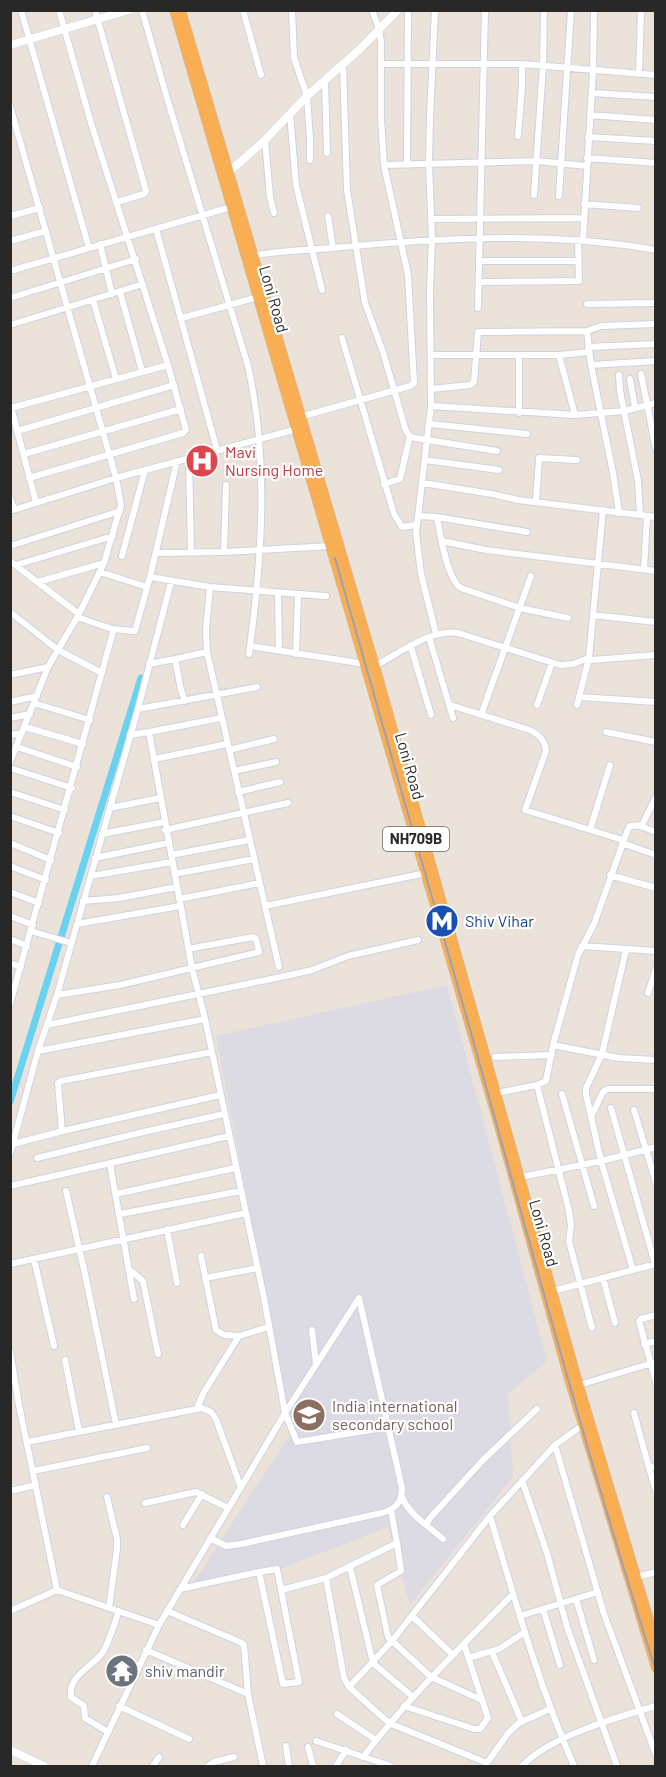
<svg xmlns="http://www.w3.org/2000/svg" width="666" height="1777" font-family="Barlow,sans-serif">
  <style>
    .industrial { fill: #dcdae3 }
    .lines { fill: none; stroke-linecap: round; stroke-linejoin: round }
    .canal { stroke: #68d2f1; stroke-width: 7 }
    .minor-casing { stroke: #ced3e2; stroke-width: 8 }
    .tertiary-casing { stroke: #ced3e2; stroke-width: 9 }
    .trunk-casing { stroke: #c3c3c3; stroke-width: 10 }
    .minor { stroke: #fff; stroke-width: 6 }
    .tertiary { stroke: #fff; stroke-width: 8 }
    .trunk { stroke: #f9ae53; stroke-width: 9 }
    .rail { stroke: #9ca0b3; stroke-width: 2 }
    .labels { text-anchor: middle; stroke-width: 4.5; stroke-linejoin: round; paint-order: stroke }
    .shield { fill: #fff; stroke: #686868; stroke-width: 1.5 }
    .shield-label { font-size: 15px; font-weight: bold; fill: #282828 }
    .street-label { font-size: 16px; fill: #282828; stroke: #fff }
    .health-label { font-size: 16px; fill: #be3a42; stroke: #fff; text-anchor: start }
    .transit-label { font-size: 16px; fill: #164399; stroke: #fff; text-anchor: start }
    .education-label { font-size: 16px; fill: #785e54; stroke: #fff; text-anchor: start }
    .worship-label { font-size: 16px; fill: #5b616d; stroke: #fff; text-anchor: start }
  </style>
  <rect width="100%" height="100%" fill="#ebe2d9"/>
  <path class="industrial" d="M447 985 547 1361 508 1394 513 1477 410 1605 388 1527 278 1570 189 1589 292 1432 216 1036Z"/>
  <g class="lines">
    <path class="canal" d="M10 1102 141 678"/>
    <defs>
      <path id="minor" d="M21 10 89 248
        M95 10 146 191 144 194 117 202
        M142 10 167 98 248 366C269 459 262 560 249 654
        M243 10 261 75
        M292 10 294 58 307 96 310 139V160
        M435 10 430 117 429 164 432 239 430 289 431 406 416 533 421 574 436 634
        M382 64H522L656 75
        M343 65 347 190 365 303 383 352 406 431 410 436 415 438 497 451
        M639 74 641 10
        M325 80 327 153
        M592 93 656 97
        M10 106 116 478 121 505 104 563 79 614 48 667 10 762
        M290 114 296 185 322 290
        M590 115 656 120
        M518 136 522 86V64
        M588 137 656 141
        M265 140 270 197 274 213
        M587 158 656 163
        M384 165 537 161 587 166
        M407 165 408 10
        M534 195 543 66 544 10
        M559 196 571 10
        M584 204 638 208
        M10 216 40 208
        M328 216 333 248
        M432 219 583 218
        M156 229 217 450
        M583 240 593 71 594 10
        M10 241 46 231
        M100 244 112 294
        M250 256C277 251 305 250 332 248 439 238 549 231 656 250
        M479 261H578
        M10 271 231 207
        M479 282 579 281 578 240
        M120 292 142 371
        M10 298 136 259
        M93 300 116 379
        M587 304 656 303
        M478 308 485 10
        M182 318 258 297
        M10 325 143 284
        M587 331 601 326 656 324
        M342 338 394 514 402 527 416 525
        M588 347 656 344
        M431 355H559L589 352
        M559 355 575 415
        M591 365 656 361
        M641 374 656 449
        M619 375 620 391 638 481 640 515
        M630 379 635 408
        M431 389 470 385 474 382 478 332 587 331 591 365 613 473 619 513
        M431 406 575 415 624 411 656 403
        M11 407 36 502
        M11 408 168 365
        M519 413V355
        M300 417 410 386 414 383 408 275 384 165 381 119V42L379 29 372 10
        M430 424 527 434
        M17 431 174 385
        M24 454 181 409
        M189 458 191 552
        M425 460 499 470
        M177 461 150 577 210 587 326 596
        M29 478 183 433 186 430 168 365 91 123 59 10
        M423 483 492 494 518 500 656 517
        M384 484 400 479 410 436
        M10 498 14 509
        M536 501 539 458 577 460
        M603 510 589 658 591 660 656 655
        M10 511 116 478 297 429
        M418 516 437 517C440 534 447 579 461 588L520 608 568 618
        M437 517 527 532
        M442 541 486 550 656 571
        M10 546 120 511
        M224 552 226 485
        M156 553 224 552 331 546
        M122 556 145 470
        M10 561 79 614
        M16 565 113 536
        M644 569 647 516
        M100 572 147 587
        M38 582 104 563
        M210 587 206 630 207 652 279 967
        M278 593 279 651
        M10 612 58 650 102 673
        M593 615 656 622
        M77 617 112 629 135 631 150 577
        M429 637 453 718
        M250 646 365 664
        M411 647 431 715
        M296 654 298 594
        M175 659 207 652
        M149 664 175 659 181 690 185 701
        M375 666C398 654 432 628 458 633L560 665 573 664 589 658
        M10 675 48 667
        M579 697 656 702
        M10 702 37 696
        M34 703 90 720
        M450 705 530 730C539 735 545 740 546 751L525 810 623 840
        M537 705 552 663
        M577 705 589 658
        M138 709 257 687
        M481 715 531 576
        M10 718 30 714
        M221 718 149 732 192 968 205 1019 264 1298 285 1413 297 1442 389 1427
        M25 727 83 744
        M606 732 656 742
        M10 735 22 733
        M130 735 149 732
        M17 747 77 767
        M229 750 274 739
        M155 759 227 744
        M10 768 72 788
        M234 771 276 762
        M10 792 65 810
        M238 792 280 782
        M110 808 160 798
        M10 816 59 833
        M640 826 656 832
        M165 830 288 803
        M590 830 610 765
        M102 834 164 822
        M10 843 51 860
        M622 843 656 855
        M171 855 249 840
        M95 858 168 843
        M10 866 46 880
        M174 874 254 859
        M610 875 656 888
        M91 876 172 862
        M10 892 39 903
        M179 899 260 883
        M83 901 119 898 177 887
        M265 906 426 873
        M10 916 33 925
        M77 924 180 906
        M31 931 71 943
        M10 939 27 946
        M582 946 656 951
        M626 950 602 1054 586 1088V1094L601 1161 633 1270
        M10 963 21 967
        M648 993 656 969
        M57 995 120 985 259 952 256 939 253 937 188 949
        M10 1004 113 632 112 629
        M47 1025 281 977 312 970 348 956 418 940
        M553 1045 619 1058 656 1060
        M38 1051 205 1019
        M495 1057 552 1055
        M537 1085 569 1211 571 1226 569 1241 592 1328
        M497 1093 537 1085 546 1081 553 1045 578 955 594 924 628 829 630 826 642 825 656 797
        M562 1094 594 1206
        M611 1108 655 1264
        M634 1110 656 1183
        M591 1117 603 1092 607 1089H656
        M62 1131 58 1083 61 1081 212 1052
        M13 1144 67 1130 220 1095
        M10 1154 38 1051 57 995 138 709 171 582
        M37 1158 139 1133 224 1114
        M110 1164 134 1299
        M521 1177 601 1161 656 1147
        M10 1186 229 1136
        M66 1191 85 1274 116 1424
        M116 1194 235 1168
        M120 1214 241 1191
        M167 1229 177 1283
        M201 1256 216 1330 224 1335 239 1336
        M34 1259 54 1346
        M10 1264 246 1213
        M130 1270 143 1281 158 1354
        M205 1278 258 1268
        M603 1278 615 1323
        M553 1291 656 1264
        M656 1315 641 1319 639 1321 656 1382
        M312 1330 316 1364
        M644 1344 656 1341
        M10 1351 19 1405 57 1590
        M65 1360 79 1431
        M579 1385 656 1362
        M197 1408 204 1392 239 1336 269 1327
        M634 1413 649 1468
        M27 1442 202 1408 211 1412 216 1419 241 1488
        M555 1445 604 1614 656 1755
        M656 1466 649 1468 656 1491
        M33 1471 147 1448
        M522 1480 547 1553 567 1627 617 1766
        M10 1491 36 1485
        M107 1497 117 1539V1549L109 1608
        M402 1497C407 1509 416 1517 426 1525
        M145 1503 196 1492 228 1508
        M490 1516C515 1600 539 1686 574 1766
        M183 1525 202 1494
        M210 1538 226 1546 241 1544 382 1513C395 1509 402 1503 402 1488L359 1298
        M443 1539 426 1525 430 1518 483 1460 537 1409
        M397 1543 401 1571 377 1585 388 1637 431 1677 482 1700
        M350 1567 373 1663 413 1697
        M326 1578 344 1678 349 1687 389 1723 487 1763
        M633 1578 656 1572
        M180 1589 259 1572 283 1684 299 1682 277 1569 259 1572
        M281 1590 326 1578 397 1543 391 1510
        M576 1599 594 1660
        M543 1609 560 1665
        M10 1611 57 1590 159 1625
        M167 1611 240 1642 244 1645 248 1694 263 1766
        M412 1616 453 1655
        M520 1616 598 1592
        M146 1650 248 1694
        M492 1652 522 1722
        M468 1658 499 1649 525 1632
        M349 1687 392 1641 490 1516 555 1445 583 1425
        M119 1706 189 1739
        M404 1706 474 1729H480L488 1718 464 1644
        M337 1714 376 1740
        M108 1732 85 1718 84 1706 71 1697C68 1675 93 1667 103 1652 110 1640 114 1624 119 1611
        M316 1741 391 1766
        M286 1746 289 1766
        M308 1747 313 1766
        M363 1757C408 1698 461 1647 513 1594
        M92 1766 159 1625 285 1413 359 1298
        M153 1766 159 1757
        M208 1766 214 1762 234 1757
        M336 1766 346 1750
        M485 1766 509 1732 519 1723 550 1709
        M522 1766C549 1737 617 1717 656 1706"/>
      <path id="tertiary" d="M10 45 129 10
        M229 172 265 140 307 96 359 50 398 10
        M10 1750 44 1766"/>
      <path id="trunk" d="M174 10 497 1119 569 1379 656 1668
        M181 10 375 666 578 1382 656 1643"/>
    </defs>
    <use href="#minor" class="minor-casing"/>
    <use href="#tertiary" class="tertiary-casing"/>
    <use href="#trunk" class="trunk-casing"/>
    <use href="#minor" class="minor"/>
    <use href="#tertiary" class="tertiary"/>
    <use href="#trunk" class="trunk"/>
    <path class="rail" d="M335 558C376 703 418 849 460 994 524 1220 584 1447 656 1671"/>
  </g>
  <defs>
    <symbol id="hospital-disc" viewBox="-11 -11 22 22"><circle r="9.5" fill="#e0444e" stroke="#fff"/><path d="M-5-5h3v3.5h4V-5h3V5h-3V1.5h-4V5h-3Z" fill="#fff"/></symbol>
    <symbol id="metro-disc" viewBox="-11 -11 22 22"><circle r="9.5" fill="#1a4fb4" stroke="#fff"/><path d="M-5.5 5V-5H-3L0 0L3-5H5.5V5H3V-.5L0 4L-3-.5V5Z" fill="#fff"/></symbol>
    <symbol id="school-disc" viewBox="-11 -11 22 22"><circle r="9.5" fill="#8d6e63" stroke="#fff"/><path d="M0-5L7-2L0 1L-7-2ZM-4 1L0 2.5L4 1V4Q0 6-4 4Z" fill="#fff"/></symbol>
    <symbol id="temple-disc" viewBox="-11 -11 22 22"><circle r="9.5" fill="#6b7280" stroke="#fff"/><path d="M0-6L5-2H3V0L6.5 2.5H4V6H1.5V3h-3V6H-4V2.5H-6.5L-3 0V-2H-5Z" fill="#fff"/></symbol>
  </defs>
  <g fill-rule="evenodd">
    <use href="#hospital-disc" x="183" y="442" width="38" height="38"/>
    <use href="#metro-disc" x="423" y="902" width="38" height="38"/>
    <use href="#school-disc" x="290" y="1396" width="38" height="38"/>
    <use href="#temple-disc" x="103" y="1652" width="38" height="38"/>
  </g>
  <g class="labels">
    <rect class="shield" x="383" y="827" width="66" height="24" rx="4.5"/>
    <g class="shield-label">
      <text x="416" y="844">NH709B</text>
    </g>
    <g class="street-label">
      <text transform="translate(274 299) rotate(74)" y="6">Loni Road</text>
      <text transform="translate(410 766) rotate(74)" y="6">Loni Road</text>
      <text transform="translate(544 1233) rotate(74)" y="6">Loni Road</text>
    </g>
    <g class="health-label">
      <text x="225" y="458">Mavi<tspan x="225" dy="18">Nursing Home</tspan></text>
    </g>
    <g class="transit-label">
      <text x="465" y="927">Shiv Vihar</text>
    </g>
    <g class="education-label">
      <text x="332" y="1412">India international<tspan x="332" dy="18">secondary school</tspan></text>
    </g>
    <g class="worship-label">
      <text x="145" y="1677">shiv mandir</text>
    </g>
  </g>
  <rect width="666" height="1777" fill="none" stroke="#282828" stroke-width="24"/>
</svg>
